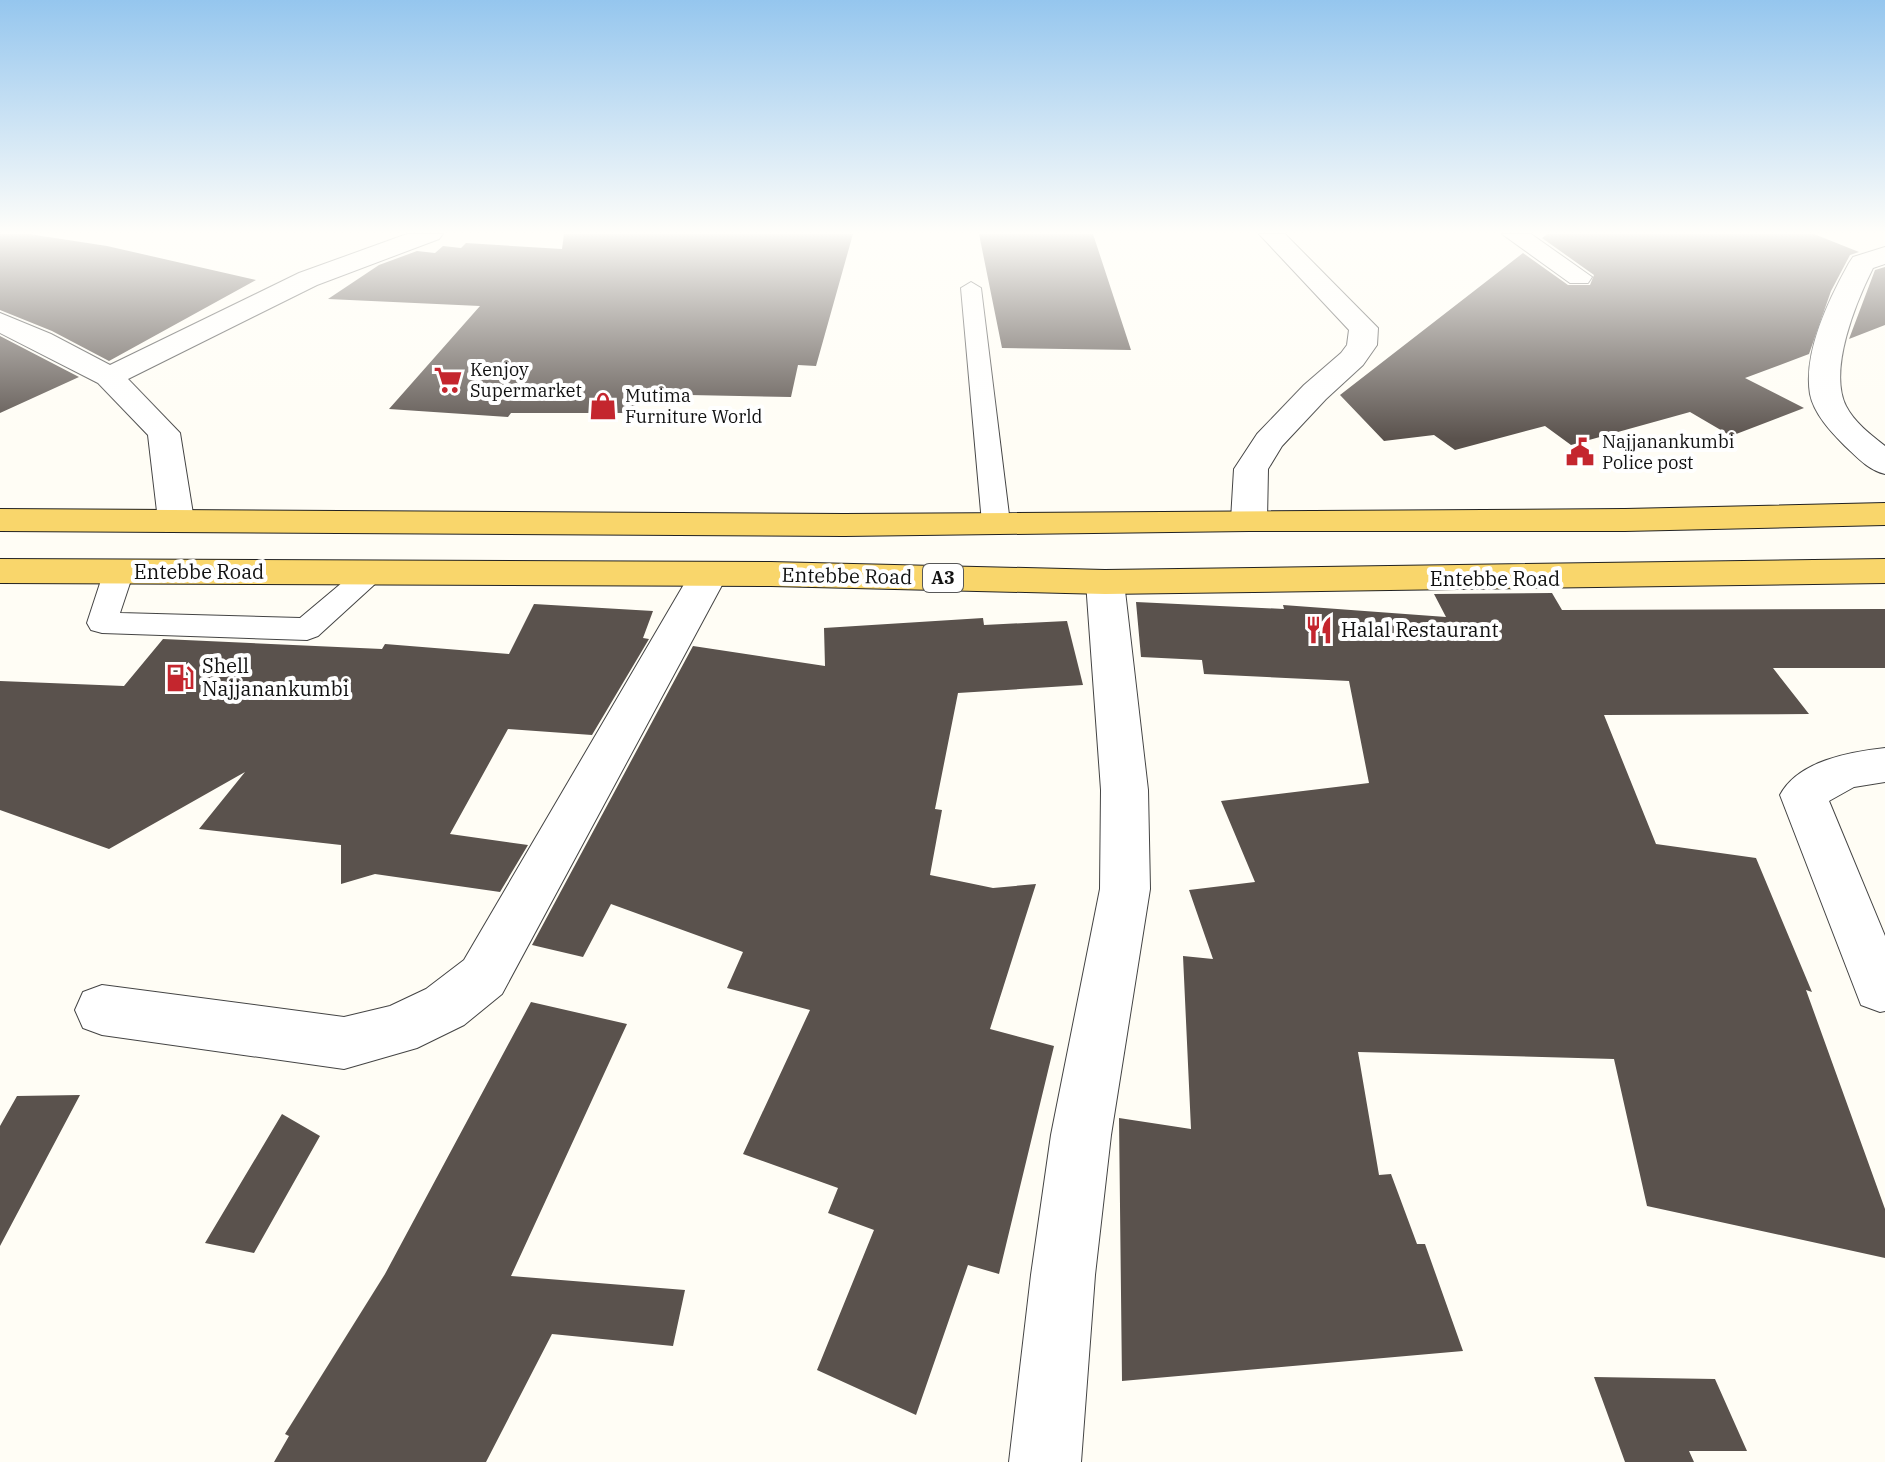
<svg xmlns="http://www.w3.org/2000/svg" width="1885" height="1462" font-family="'IBM Plex Serif',serif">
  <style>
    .building { fill: #5a524d }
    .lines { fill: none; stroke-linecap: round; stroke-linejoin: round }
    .lane-casing { stroke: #444; stroke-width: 2 }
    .street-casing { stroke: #444; stroke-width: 2 }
    .primary-casing { stroke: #222; stroke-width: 2 }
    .lane { fill: #fff; fill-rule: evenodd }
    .street { fill: #fff; fill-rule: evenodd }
    .primary { fill: #f9d66b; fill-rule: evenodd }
    .labels { text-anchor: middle; stroke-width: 8; stroke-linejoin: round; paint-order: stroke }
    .far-poi-label { font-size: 18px; fill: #111; stroke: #fff; text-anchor: start }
    .shield { fill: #fff; stroke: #585858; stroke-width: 2 }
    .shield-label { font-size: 18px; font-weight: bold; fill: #111 }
    .street-label { font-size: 20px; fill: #111; stroke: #fff }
    .poi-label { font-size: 20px; fill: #111; stroke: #fff; text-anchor: start }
  </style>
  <rect width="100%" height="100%" fill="#fffdf5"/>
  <path class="building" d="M0 234H29L107 246 256 280 109 361 52 331 0 310Z
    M564 234H853L816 366 798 365 791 397 640 394 633 413H511L508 417 389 409 480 306 328 299 379 265 417 251 435 253 443 246 461 248 466 243 562 249Z
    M979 234H1093L1131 350 1002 348Z
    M1548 234H1814L1859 252 1850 255 1831 291 1809 354 1745 378 1804 408 1731 436 1690 412 1571 445 1545 426 1455 450 1434 435 1384 441 1340 395 1523 253 1568 285H1590L1594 275 1542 238Z
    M1885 267V325L1849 339 1875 270Z
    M0 336 79 377 0 413Z
    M1552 593 1562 610 1885 609V668H1773L1809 714 1604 715 1656 844 1756 858 1812 992 1806 990 1885 1209V1258L1647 1206 1614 1059 1358 1052 1379 1175 1391 1174 1417 1244H1425L1463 1351 1122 1381 1119 1118 1191 1129 1183 956 1213 959 1189 890 1255 882 1221 801 1369 783 1349 681 1204 674 1202 660 1141 657 1136 602 1284 609 1283 605 1446 617 1434 594Z
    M534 604 653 611 643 638 649 639 592 735 508 729 450 834 528 845 500 892 375 874 341 884V845L199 829 245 772 109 849 0 810V681L124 686 163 639 382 649 385 644 509 654Z
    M983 618 984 625 1067 621 1083 685 958 693 935 809 942 810 930 875 993 888 1036 884 990 1029 1054 1046 999 1274 968 1265 916 1415 817 1370 874 1230 828 1213 838 1188 743 1154 810 1010 727 988 743 952 611 904 583 957 532 945 693 646 825 666 824 628Z
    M531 1002 627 1024 511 1276 685 1290 673 1346 552 1334 486 1462H274L289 1436 285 1434 385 1274Z
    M80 1095 0 1246V1126L17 1096Z
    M282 1114 320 1136 254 1253 205 1243Z
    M1594 1377 1715 1379 1747 1451H1689L1694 1462H1625Z"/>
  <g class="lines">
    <defs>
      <path id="lane" d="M971 282 981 288 1010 523 1006 529 996 531 986 529 982 523 961 288Z
        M119 562 129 564 134 571 120 613 300 618 362 566 372 564 382 566 387 573 318 636 307 640 102 633 91 630 87 623 104 571 109 564Z"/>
      <path id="street" d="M407 234H443L439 239 317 285 128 379 180 433 194 520 189 528 176 531 163 528 158 520 148 435 98 383 0 333V313L51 334 110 365 299 273Z
        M1259 234H1285L1378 328 1377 345 1363 365 1326 399 1282 446 1268 469 1267 520 1262 528 1249 531 1236 528 1231 520 1234 469 1257 434 1304 385 1341 353 1347 345 1349 330Z
        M1502 234H1531L1592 277 1588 283H1570Z
        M1885 247V264L1873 268C1856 302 1828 370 1846 406 1854 422 1871 435 1885 446V474C1868 470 1857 457 1845 446 1831 432 1814 414 1810 394 1803 352 1829 299 1849 263L1853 257Z
        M709 562 722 565 728 574 502 994 464 1025 417 1048 344 1069 102 1035 83 1028 75 1010 83 992 102 985 344 1017 390 1006 426 989 464 960 690 574 696 565Z
        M1105 570 1119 573 1124 582 1148 790 1150 889 1111 1135 1095 1275 1081 1462H1009L1031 1275 1051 1135 1100 889 1101 790 1086 582 1091 573Z
        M1885 748V782L1854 787 1829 801 1885 936V1011L1880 1012 1861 1005 1780 795C1798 761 1849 752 1885 748Z"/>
      <path id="primary" d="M1885 503V525L1625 531H1249L844 536 0 531V509L844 514 1625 509Z
        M0 559 771 562 1105 570 1885 559V583L1105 594 771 586 0 583Z"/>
    </defs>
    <use href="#lane" class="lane-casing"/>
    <use href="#street" class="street-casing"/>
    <use href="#primary" class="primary-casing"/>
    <use href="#lane" class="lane"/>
    <use href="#street" class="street"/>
    <use href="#primary" class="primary"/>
  </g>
  <linearGradient id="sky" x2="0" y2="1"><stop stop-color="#95c6ee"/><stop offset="0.53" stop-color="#fffefa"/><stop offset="1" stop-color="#fffefa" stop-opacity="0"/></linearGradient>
  <rect width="1885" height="439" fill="url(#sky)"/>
  <defs>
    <symbol id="supermarket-bare" viewBox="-9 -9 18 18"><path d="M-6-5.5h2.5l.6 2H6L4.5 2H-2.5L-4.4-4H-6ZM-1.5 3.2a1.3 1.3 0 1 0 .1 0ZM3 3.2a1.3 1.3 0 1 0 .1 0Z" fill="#c4262e" stroke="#fff" stroke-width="2.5" paint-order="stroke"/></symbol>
    <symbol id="shop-bare" viewBox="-9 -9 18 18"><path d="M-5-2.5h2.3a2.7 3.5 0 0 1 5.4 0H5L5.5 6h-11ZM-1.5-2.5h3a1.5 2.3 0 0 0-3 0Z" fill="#c4262e" stroke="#fff" stroke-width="2.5" paint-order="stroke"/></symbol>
    <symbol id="civic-bare" viewBox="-9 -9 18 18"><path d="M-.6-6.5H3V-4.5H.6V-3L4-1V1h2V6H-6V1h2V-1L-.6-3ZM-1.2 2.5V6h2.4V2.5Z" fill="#c4262e" stroke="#fff" stroke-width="2.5" paint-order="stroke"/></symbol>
    <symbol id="restaurant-bare" viewBox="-9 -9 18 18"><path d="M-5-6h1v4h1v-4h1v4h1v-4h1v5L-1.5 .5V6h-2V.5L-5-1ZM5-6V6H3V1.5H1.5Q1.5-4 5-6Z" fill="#c4262e" stroke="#fff" stroke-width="2.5" paint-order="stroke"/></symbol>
    <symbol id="fuel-bare" viewBox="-9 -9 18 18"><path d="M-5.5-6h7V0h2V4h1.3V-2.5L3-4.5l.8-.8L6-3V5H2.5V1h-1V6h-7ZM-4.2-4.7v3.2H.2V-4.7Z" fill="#c4262e" stroke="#fff" stroke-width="2.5" paint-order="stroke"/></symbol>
  </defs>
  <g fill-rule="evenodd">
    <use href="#supermarket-bare" x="428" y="360" width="40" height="40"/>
    <use href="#shop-bare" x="583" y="386" width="40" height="40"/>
    <use href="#civic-bare" x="1560" y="432" width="40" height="40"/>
    <use href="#restaurant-bare" x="1299" y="610" width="40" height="40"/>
    <use href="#fuel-bare" x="160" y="658" width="40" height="40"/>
  </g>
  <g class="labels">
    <g class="far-poi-label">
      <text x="470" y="376">Kenjoy<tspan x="470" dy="21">Supermarket</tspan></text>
      <text x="625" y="402">Mutima<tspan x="625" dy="21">Furniture World</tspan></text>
      <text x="1602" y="448">Najjanankumbi<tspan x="1602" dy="21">Police post</tspan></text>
    </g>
    <rect class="shield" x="923" y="564" width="40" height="28" rx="6"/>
    <g class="shield-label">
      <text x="943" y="584">A3</text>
    </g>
    <g class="street-label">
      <text x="199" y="579">Entebbe Road</text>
      <text transform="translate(847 576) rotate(1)" y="7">Entebbe Road</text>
      <text x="1495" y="586">Entebbe Road</text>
    </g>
    <g class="poi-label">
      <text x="1341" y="637">Halal Restaurant</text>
      <text x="202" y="673">Shell<tspan x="202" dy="23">Najjanankumbi</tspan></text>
    </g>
  </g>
</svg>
